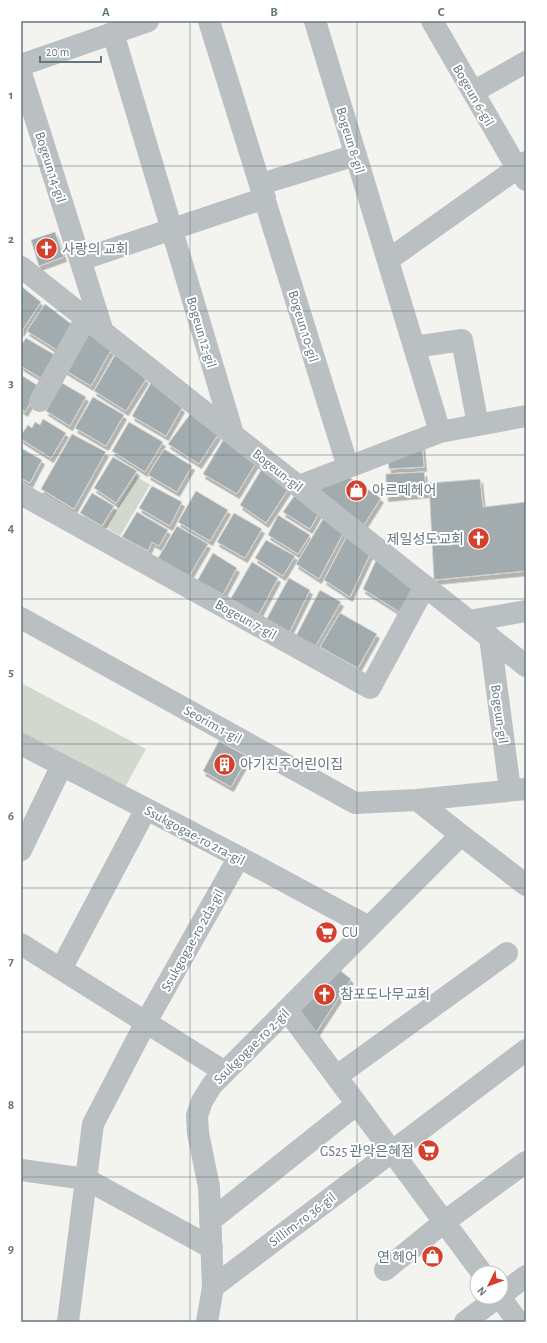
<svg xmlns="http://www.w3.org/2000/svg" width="547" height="1343" font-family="'Alegreya Sans','Noto Sans KR',sans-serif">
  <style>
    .green { fill: #d3d8cf }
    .building { fill: #a2abae; stroke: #d4d4d2; filter: url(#shadow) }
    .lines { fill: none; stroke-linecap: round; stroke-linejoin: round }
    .minor { stroke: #babfc1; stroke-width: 22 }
    .grid { fill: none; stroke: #64767e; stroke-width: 1; stroke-opacity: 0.55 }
    .labels { text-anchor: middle; stroke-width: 4; stroke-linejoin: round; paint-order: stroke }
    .street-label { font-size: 14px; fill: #64767e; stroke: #fff }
    .poi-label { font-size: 14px; fill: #64767e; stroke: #fff; text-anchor: start }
    .neatline { fill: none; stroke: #64767e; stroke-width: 1.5 }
    .grid-label { font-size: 13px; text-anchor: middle; font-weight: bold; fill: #64767e }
  </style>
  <defs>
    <filter id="shadow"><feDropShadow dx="2.5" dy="4.5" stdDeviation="0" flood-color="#0004"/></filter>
  </defs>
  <rect width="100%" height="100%" fill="#f3f3ef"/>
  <path class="green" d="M136 476 150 485 120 536 105 527Z
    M21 683 146 749 120 796 21 744Z"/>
  <path class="building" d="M55 232 64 257 39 266 31 240Z
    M21 286 41 302 21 332Z
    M45 304 74 326 60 352 27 331Z
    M82 329 111 350 91 386 63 369Z
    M26 338 55 355 42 379 21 366V345Z
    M115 355 146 379 126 411 94 391Z
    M21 375 40 387 25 412 21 409Z
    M62 383 86 397 70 426 46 411Z
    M151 383 182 408 166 436 132 416Z
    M93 397 124 415 106 446 75 428Z
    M191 413 218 435 199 464 168 444Z
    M43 419 66 433 51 458 21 439V435L28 425 32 428 35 422 40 425Z
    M129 422 163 442 145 472 112 451Z
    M72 434 106 452 74 509 41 489Z
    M225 437 257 461 237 494 203 474Z
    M422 444 424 467 389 469 388 457Z
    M21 448 42 460 30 483 21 478Z
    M164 449 192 466 177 492 148 475Z
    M113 457 137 471 116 503 94 488Z
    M263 467 289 488 266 523 240 505Z
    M424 472 427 493 386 497V474Z
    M347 476 381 498 362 528 312 489Z
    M480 479 483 507 526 502V571L434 580 429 483Z
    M152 486 182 502 170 526 139 508Z
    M196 491 228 510 210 541 178 522Z
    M297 492 321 509 310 529 283 512Z
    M92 493 114 506 102 526 80 513Z
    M137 512 168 530 159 546 152 542 148 551 122 537Z
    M234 513 262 529 245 558 217 542Z
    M326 514 346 528 319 579 296 564Z
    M278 515 310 535 298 554 268 535Z
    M177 526 208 544 188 578 157 560Z
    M349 532 372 550 350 597 324 580Z
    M266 540 295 556 283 576 255 558Z
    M213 553 237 568 221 598 196 583Z
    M378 556 419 586 404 615 363 589Z
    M252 562 278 578 258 616 230 600Z
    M289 578 310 590 289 633 266 620Z
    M320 590 341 602 315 647 296 636Z
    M340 613 377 634 358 668 320 647Z
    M219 741 248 757 231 787 203 771Z
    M338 969 351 979 313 1037 292 1010Z"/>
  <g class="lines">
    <path class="minor" d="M209 21 348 467
      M432 21 517 168 526 180
      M113 33 233 434
      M21 65 148 21
      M21 73 103 332
      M473 92 526 62
      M261 184 356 155
      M80 260 265 198
      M388 260 526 162
      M21 267 526 666
      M414 347 462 340 478 425
      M40 401 86 318
      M440 432 526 416
      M299 486 440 432 315 21
      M21 494 370 688 425 586
      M21 618 355 803 417 800 461 835 526 885
      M469 621 526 611
      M490 637 510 790
      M21 744 239 857 369 927
      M417 800 526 789
      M21 850 62 765
      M21 944 225 1072
      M61 969 146 809
      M287 1010 482 1273
      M337 1076 507 953
      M21 1170 86 1179 212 1248
      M210 1221 357 1104
      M385 1270 444 1222 526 1162
      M213 1287 526 1050
      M501 1295 526 1276
      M500 1297 518 1322
      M68 1322 93 1124 146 1022 239 857
      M207 1322 213 1287 209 1187 198 1133 197 1116 202 1101 212 1085 461 835
      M465 1322 498 1297"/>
  </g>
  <path class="grid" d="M190 21V1322M357 21V1322M21 166H526M21 311H526M21 455H526M21 599H526M21 744H526M21 888H526M21 1032H526M21 1177H526"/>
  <defs>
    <symbol id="church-disc" viewBox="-11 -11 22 22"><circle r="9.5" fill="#d53f2d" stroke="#fff"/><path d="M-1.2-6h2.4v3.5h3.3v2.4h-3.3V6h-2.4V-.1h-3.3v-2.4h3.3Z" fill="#fff"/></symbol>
    <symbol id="shop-disc" viewBox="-11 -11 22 22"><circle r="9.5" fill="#d53f2d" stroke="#fff"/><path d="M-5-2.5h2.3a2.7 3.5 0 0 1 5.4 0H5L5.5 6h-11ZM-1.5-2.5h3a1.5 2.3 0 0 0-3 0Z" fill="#fff"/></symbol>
    <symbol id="building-disc" viewBox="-11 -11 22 22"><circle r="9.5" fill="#d53f2d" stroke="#fff"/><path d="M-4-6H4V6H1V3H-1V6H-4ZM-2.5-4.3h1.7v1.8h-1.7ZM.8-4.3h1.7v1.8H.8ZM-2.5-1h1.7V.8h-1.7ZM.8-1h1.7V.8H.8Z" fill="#fff"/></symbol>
    <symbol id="supermarket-disc" viewBox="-11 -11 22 22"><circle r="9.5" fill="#d53f2d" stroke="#fff"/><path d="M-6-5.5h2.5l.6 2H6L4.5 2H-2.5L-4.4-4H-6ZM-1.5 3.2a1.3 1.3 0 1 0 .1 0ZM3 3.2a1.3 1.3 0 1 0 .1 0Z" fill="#fff"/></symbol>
  </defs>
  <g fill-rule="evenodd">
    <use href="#church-disc" x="34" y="236" width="25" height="25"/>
    <use href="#shop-disc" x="344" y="478" width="25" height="25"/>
    <use href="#church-disc" x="466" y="526" width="25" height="25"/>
    <use href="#building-disc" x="212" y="752" width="25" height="25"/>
    <use href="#supermarket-disc" x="314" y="920" width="25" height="25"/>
    <use href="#church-disc" x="312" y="982" width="25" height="25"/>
    <use href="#supermarket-disc" x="416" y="1138" width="25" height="25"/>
    <use href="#shop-disc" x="420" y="1244" width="25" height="25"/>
  </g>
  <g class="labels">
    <g class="street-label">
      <text transform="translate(474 95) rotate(60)" y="5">Bogeun 6-gil</text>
      <text transform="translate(351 140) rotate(73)" y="5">Bogeun 8-gil</text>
      <text transform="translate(51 167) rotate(72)" y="5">Bogeun 14-gil</text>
      <text transform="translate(304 326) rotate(73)" y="5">Bogeun 10-gil</text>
      <text transform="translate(202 332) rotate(73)" y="5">Bogeun 12-gil</text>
      <text transform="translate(278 470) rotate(38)" y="5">Bogeun-gil</text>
      <text transform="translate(246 619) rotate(29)" y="5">Bogeun 7-gil</text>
      <text transform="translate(500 714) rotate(82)" y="5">Bogeun-gil</text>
      <text transform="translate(213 724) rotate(29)" y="5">Seorim 1-gil</text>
      <text transform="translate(195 835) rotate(28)" y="5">Ssukgogae-ro 2ra-gil</text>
      <text transform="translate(192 940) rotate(-61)" y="5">Ssukgogae-ro 2da-gil</text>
      <text transform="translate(251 1046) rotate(-45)" y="5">Ssukgogae-ro 2-gil</text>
      <text transform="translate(302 1219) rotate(-37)" y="5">Sillim-ro 36-gil</text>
    </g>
    <g class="poi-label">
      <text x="62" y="254">사랑의 교회</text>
      <text x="372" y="495">아르떼헤어</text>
      <text x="464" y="544" text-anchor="end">제일성도교회</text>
      <text x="240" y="769">아기진주어린이집</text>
      <text x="342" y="937">CU</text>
      <text x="340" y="999">참포도나무교회</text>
      <text x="414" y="1156" text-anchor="end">GS25 관악은혜점</text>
      <text x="418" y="1262" text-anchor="end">연 헤어</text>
    </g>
  </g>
  <rect width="547" height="1343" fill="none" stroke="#ffffff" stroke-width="44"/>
  <g transform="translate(489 1285) rotate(228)"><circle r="19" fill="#ffffff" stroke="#c1c8cb"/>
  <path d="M0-3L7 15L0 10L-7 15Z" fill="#d53f2d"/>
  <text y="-6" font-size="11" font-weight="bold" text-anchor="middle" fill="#64767e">N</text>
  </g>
  <path d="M40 56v6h61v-6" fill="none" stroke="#64767e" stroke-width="2"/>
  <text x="46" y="56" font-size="12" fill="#64767e" stroke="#ffffff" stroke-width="3" paint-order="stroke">20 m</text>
  <rect x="22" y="22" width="503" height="1299" class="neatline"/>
  <g class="grid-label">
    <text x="106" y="16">A</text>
    <text x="274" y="16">B</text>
    <text x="441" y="16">C</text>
    <text x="11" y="99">1</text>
    <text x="11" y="243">2</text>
    <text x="11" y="387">3</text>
    <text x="11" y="532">4</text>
    <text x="11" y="676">5</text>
    <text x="11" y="820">6</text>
    <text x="11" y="965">7</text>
    <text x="11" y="1109">8</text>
    <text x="11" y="1253">9</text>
  </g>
</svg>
